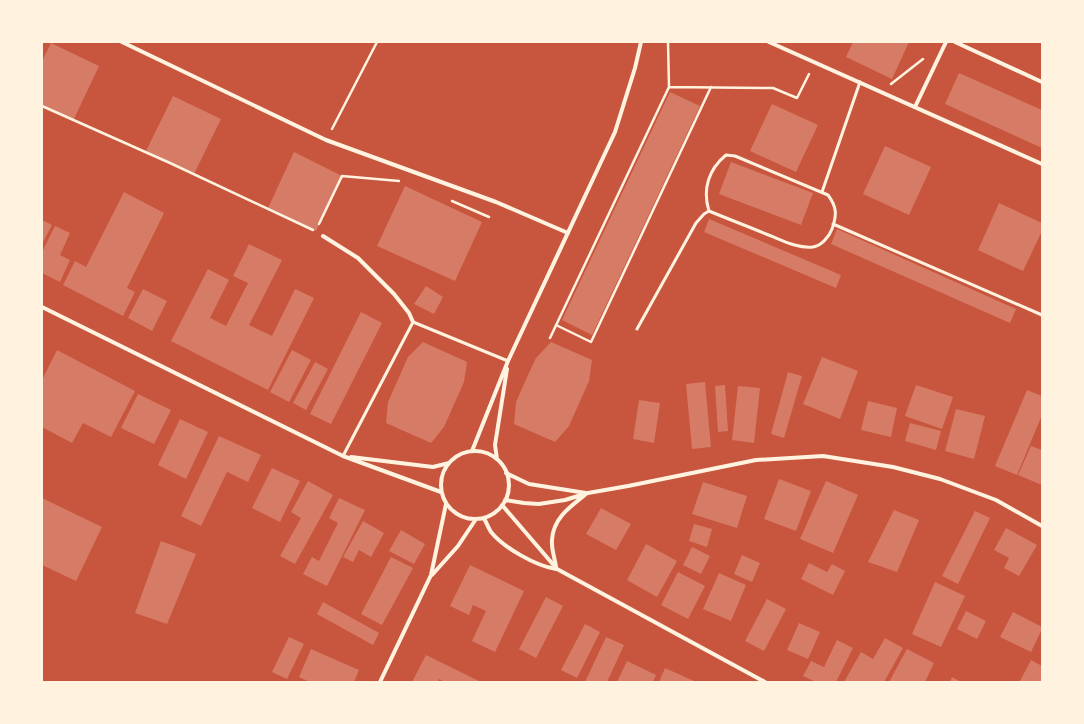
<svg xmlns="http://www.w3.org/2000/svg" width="1084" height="724" font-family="Barlow,sans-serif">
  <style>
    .building { fill: #d67c66 }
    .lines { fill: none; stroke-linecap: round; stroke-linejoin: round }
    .path { stroke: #fff3e0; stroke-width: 2.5 }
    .service { stroke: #fff3e0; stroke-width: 3 }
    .minor { stroke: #fff3e0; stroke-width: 4 }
  </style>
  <rect width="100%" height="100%" fill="#c8553d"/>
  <path class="building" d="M853 42H909L892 79 846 57Z
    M51 43 99 66 73 121 42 106V61Z
    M959 73 1042 110V148L945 104Z
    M670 92 700 106 592 335 562 320Z
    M173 96 221 119 194 174 146 151Z
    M772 104 818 125 796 172 750 151Z
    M885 146 931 167 909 215 863 194Z
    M294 152 342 176 316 231 268 208Z
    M731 162 813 193 801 225 719 194Z
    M405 186 482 222 455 281 377 246Z
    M124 192 164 213 127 288 135 292 123 316 63 285 75 261 86 267Z
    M999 203 1042 223V231L1023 271 978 250Z
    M709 219 841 275 836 288 704 232Z
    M42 220 52 225 42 244Z
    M55 226 70 233 60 255 70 260 60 282 42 273V252Z
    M837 229 1016 309 1010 323 831 244Z
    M249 244 282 260 249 325 272 336 295 289 314 298 268 390 171 341 208 269 229 280 210 318 226 326 248 283 233 276Z
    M426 286 443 297 434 314 414 304Z
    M143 289 167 301 152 331 128 318Z
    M361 312 382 323 331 424 310 414Z
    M423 342 467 362 464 382 444 427 431 443 386 423 388 402 408 357Z
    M551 342 592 360 589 381 569 426 555 442 514 424 516 402 528 375 536 358Z
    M57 350 135 391 111 437 83 423 72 443 42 427V380Z
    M292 350 311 360 289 402 270 392Z
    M822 357 858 371 840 419 803 404Z
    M315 362 328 369 306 410 293 403Z
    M788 372 802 376 784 438 771 434Z
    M705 382 711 447 692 449 686 384Z
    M725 385 728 431 718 432 715 386Z
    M916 385 953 397 942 429 905 416Z
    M738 386 760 388 754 443 732 440Z
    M1027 390 1042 396V415L1017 475 995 466Z
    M138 394 171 410 154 444 121 428Z
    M639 400 660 403 654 443 633 439Z
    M868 401 897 408 891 437 861 430Z
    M956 409 985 416 974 459 945 451Z
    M180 419 208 432 186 479 158 465Z
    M910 423 941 431 936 450 905 441Z
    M219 436 261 455 248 482 227 472 201 526 181 516Z
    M1031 446 1042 450V485L1018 475Z
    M272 468 300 481 280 522 252 508Z
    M779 479 811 491 796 531 764 519Z
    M308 481 333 495 295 564 280 556 301 518 291 512Z
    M826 481 858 495 833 553 800 539Z
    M703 482 747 496 737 528 692 514Z
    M42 498 102 527 76 581 42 565Z
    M339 498 365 510 327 586 303 574 312 557 319 561 338 523 329 518Z
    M601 508 631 524 616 550 586 534Z
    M894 510 919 520 897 572 868 562Z
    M975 511 990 518 958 584 942 576Z
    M363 521 384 533 371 557 359 550 353 562 343 557Z
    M694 524 712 529 707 547 689 541Z
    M1006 528 1037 545 1019 576 1004 568 1009 558 994 550Z
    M401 530 425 544 414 564 389 551Z
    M161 541 196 554 167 624 135 613Z
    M646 544 677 561 657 597 627 580Z
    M692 547 710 556 701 574 683 565Z
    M742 555 760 563 752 582 734 574Z
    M391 557 413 568 382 625 361 614Z
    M809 563 827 572 832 564 845 571 833 595 801 579Z
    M470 565 524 591 495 652 472 641 486 611 473 605 469 615 450 606Z
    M678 572 705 586 688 619 661 605Z
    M719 573 746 585 731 621 703 609Z
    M935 582 965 596 941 647 912 634Z
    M546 597 563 606 536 658 519 649Z
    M767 599 786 609 764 651 745 641Z
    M323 602 379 633 373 645 317 614Z
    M966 611 986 621 977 639 957 629Z
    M1013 612 1042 627V629L1031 652 1000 637Z
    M799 623 820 632 808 659 787 650Z
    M585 624 600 632 577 678 561 670Z
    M289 637 304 644 287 679 272 672Z
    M606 637 624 645 607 682H585Z
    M885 638 903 648 884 682H844L861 652 873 659Z
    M837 640 853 648 836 682H816L803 676 811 661 824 667Z
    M311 649 359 670 354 682H310L299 677Z
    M907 649 934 663 925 682H889Z
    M426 655 479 681 478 682H444L439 679 438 682H412Z
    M1031 660 1042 666V682H1023L1020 681Z
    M627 661 656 675 653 682H617Z
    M665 668 694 681V682H659Z
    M952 677 961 682H950Z"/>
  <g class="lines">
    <path class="path" d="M668 42 669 87
      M891 84 923 59
      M42 106 170 163 313 230
      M332 129 377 42
      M452 201 489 217
      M319 224 342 176 399 181
      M556 325 591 342 711 87
      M550 338 669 87 773 88 797 98 809 74"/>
    <path class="service" d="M726 155 735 156 828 195C837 207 837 215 832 229 829 237 821 246 813 247 797 249 780 239 766 234 747 226 728 219 709 211 702 189 709 169 726 155Z
      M822 192 860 82
      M833 224 1042 315
      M637 329 696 223 704 214 709 211
      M343 456 413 322 508 361"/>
    <path class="minor" d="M122 42 326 140 496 202 568 233
      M769 42 1042 164
      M955 42 1042 82
      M915 107 946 42
      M323 236 358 258 394 294 409 313 413 322
      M42 307 343 456 441 492
      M441 485a34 34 0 1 1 68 0a34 34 0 1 1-68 0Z
      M472 451 508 361 615 132 635 68 641 42
      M351 457 433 467 449 463
      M497 459 495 445 507 369
      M506 473 529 484 586 493
      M505 500 524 503 539 504 565 500 588 493 628 486 756 460 823 456 893 467 940 479 996 500 1042 526
      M502 505 557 569 765 682
      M484 518C486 522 488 527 491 532 504 548 536 566 556 569
      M556 567C555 559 551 548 552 540 553 518 571 506 586 494
      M432 575 458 546 476 519
      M380 682 431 575 446 504"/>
  </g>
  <rect width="1084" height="724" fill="none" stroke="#fff3e0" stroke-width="86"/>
</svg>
